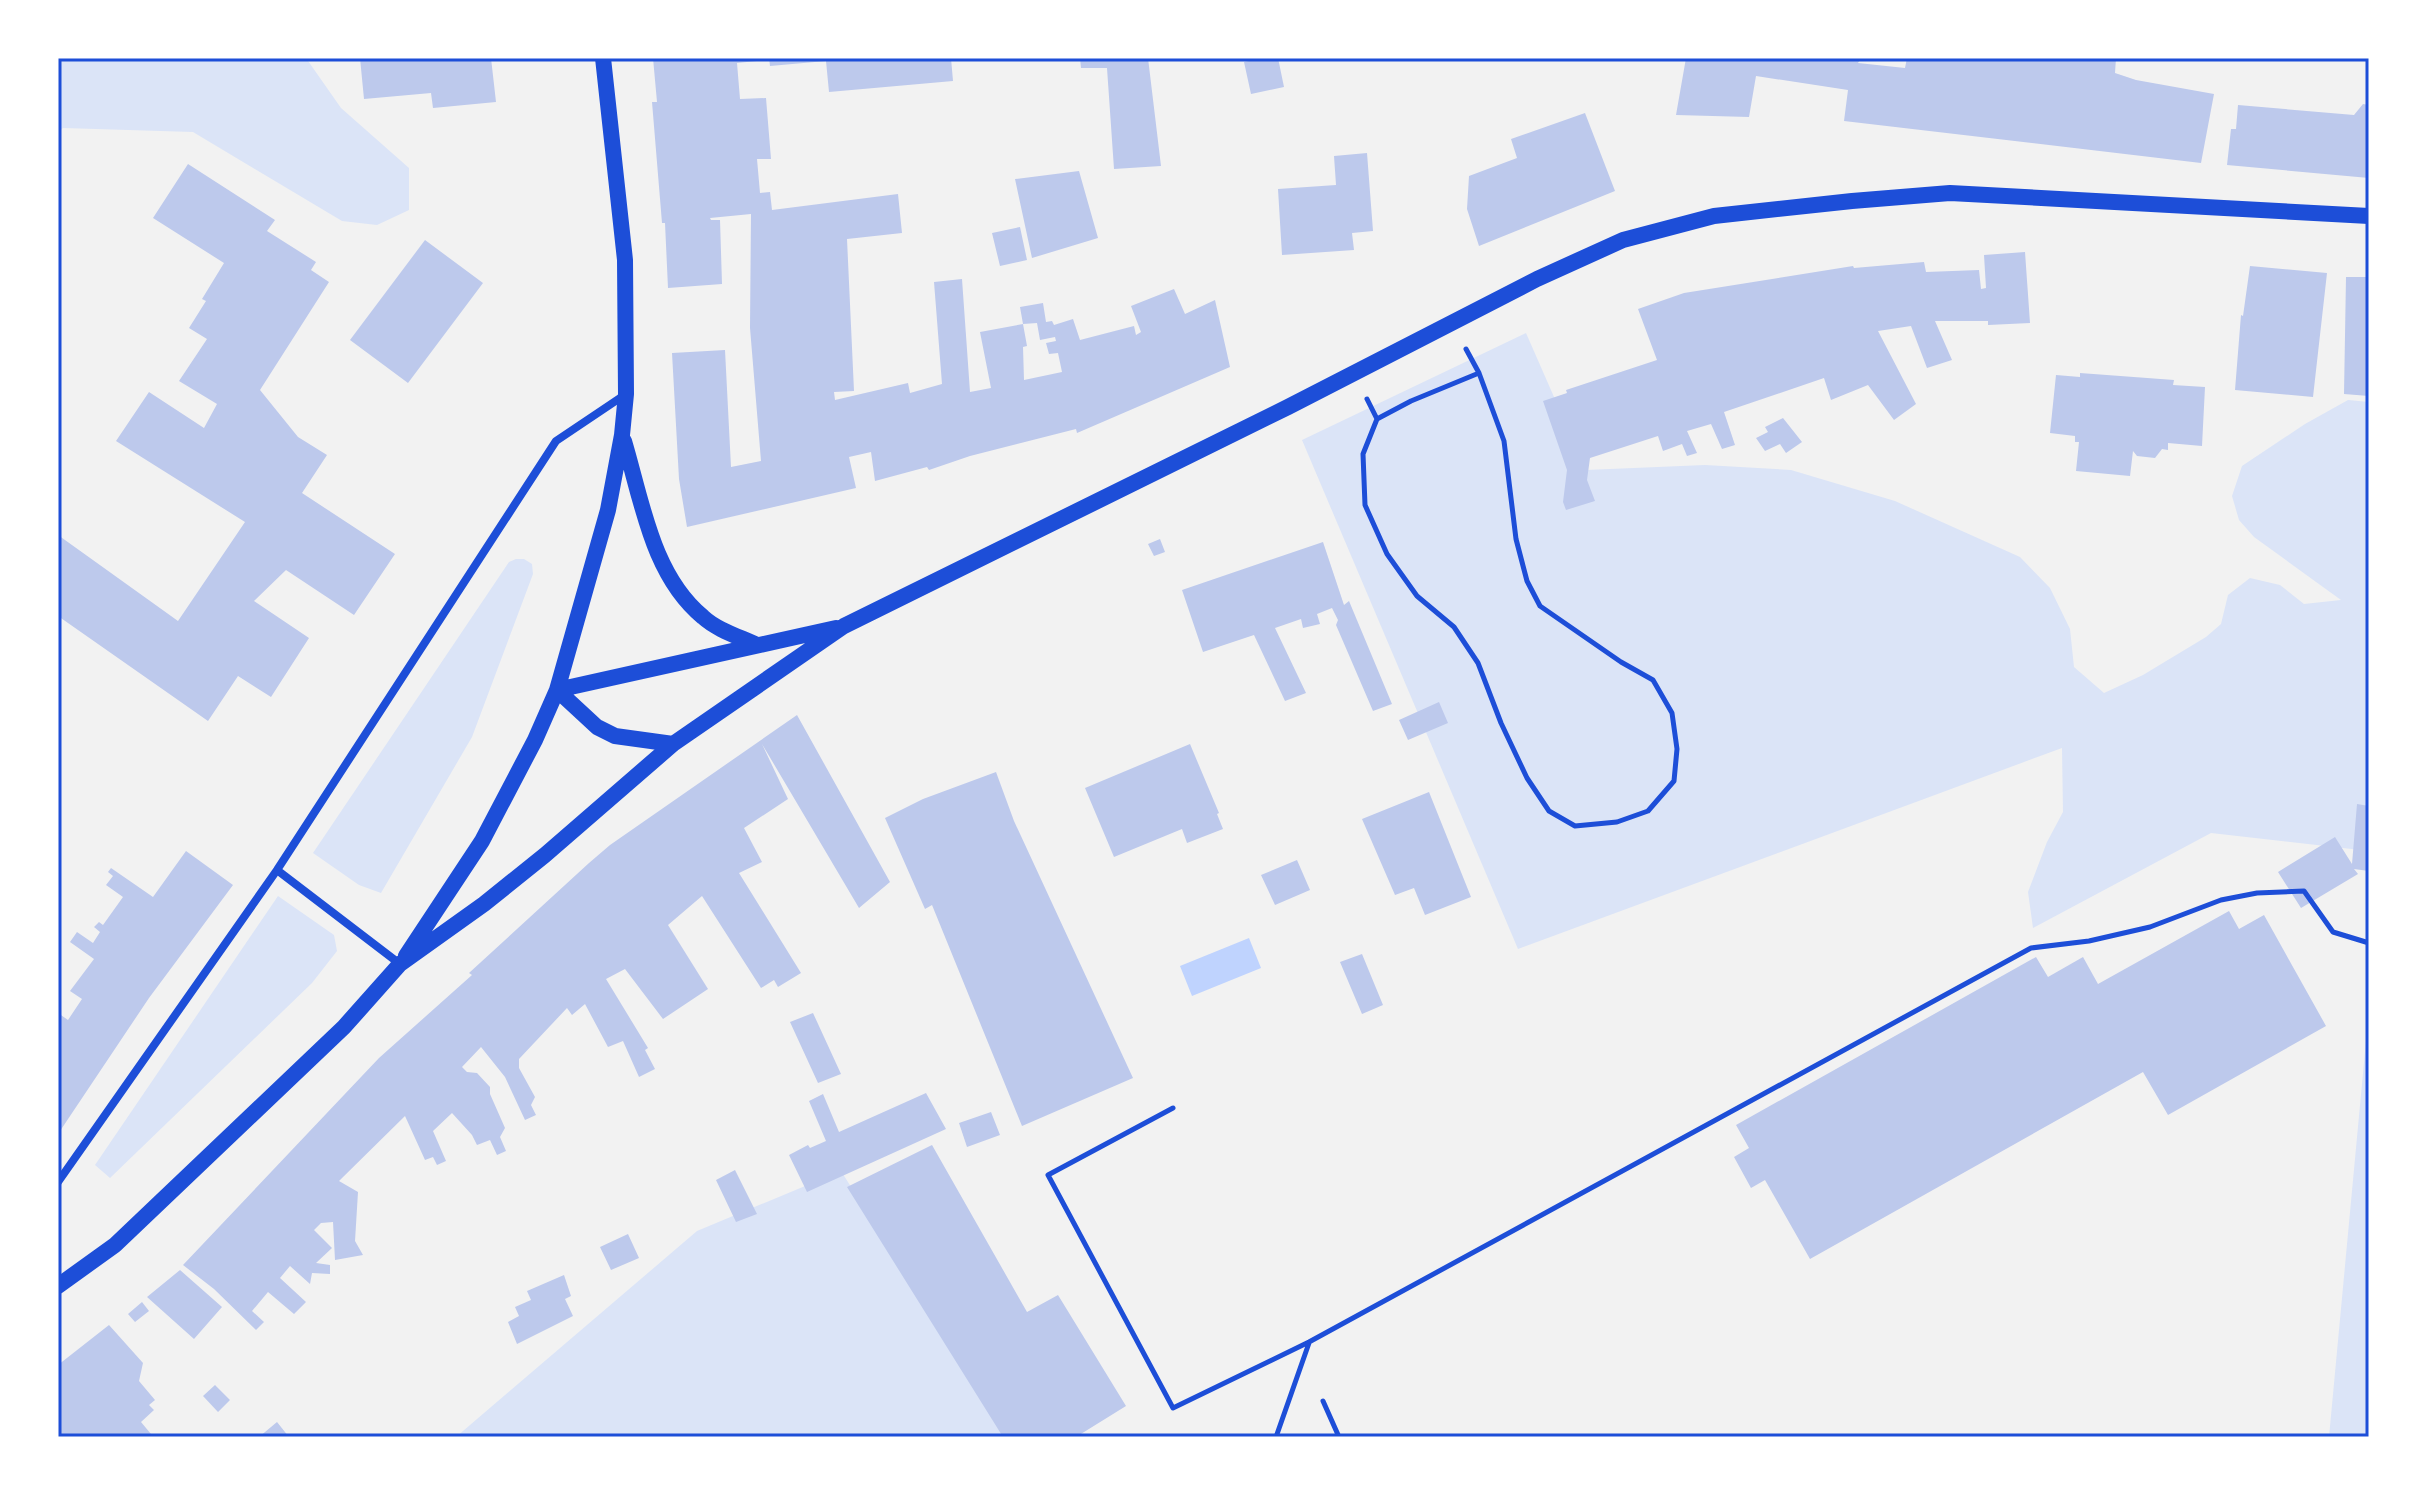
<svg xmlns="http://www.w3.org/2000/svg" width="2427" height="1495" font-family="'Fira Sans Condensed',sans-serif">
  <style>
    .green { fill: #dbe4f7 }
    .water { fill: #bfd3fe }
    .building { fill: #bdc9ec }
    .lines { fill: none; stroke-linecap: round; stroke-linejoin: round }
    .path { stroke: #1d4ed8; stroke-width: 5 }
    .minor { stroke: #1d4ed8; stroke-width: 8 }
    .secondary { stroke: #1d4ed8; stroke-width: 16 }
    .neatline { fill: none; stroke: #1d4ed8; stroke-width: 3 }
  </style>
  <rect width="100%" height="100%" fill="#f2f2f2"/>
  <path class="green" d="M58 58H306L341 108 409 168V210L377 225 342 221 193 132 63 128 58 132Z
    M1526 333 1586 470 1705 465 1791 470 1895 501 2020 557 2050 588 2070 629 2074 667 2104 693 2143 675 2206 637 2221 624 2228 595 2250 578 2280 585 2304 604 2341 600 2254 537 2239 520 2232 496 2242 466 2305 424 2348 400 2369 402V851L2211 833 2033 928 2028 892 2047 842 2063 812 2062 748 1518 949 1302 440Z
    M516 559H524L532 564 533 574 472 737 381 893 359 885 313 853 509 562Z
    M278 896 334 935 337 951 312 983 110 1178 95 1165Z
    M2369 1009V1437H2329Z
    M841 1171 1009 1437H456L697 1231Z"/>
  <path class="water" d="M1249 938 1261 968 1192 996 1180 966Z"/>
  <path class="building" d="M360 58H491L496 102 433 108 431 93 364 99Z
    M653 58H766V60L737 63 740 99 766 98 771 159H757L760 193 770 192 772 210 898 194 902 233 847 239 854 391 834 392 835 400 908 383 910 393 942 384 934 282 962 279 970 392 991 388 980 332 1023 324 1027 346 1023 347 1024 380 1062 372 1058 353 1049 354 1046 343 1056 341 1055 337 1040 340 1037 323 1023 324 1020 307 1043 303 1046 322 1052 321 1054 325 1073 319 1080 340 1134 326 1136 335 1141 332 1131 306 1174 289 1185 314 1215 300 1230 367 1077 433 1076 429 970 456 929 470 927 467 875 481 871 452 849 457 856 488 687 527 679 479 672 353 725 350 731 467 761 461 750 328 751 214 710 218 711 220H720L722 284 668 288 665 223H662L652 102H657Z
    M769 58H951L953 81 829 92 826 61 770 66Z
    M1080 58H1148L1161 166 1114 169 1107 68H1081Z
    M1263 58H1278L1284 87 1251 94 1244 62Z
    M1686 58H1861L1858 63 1905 68 1907 58 1938 61V58L1966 61 1967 58H2116L2115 73 2136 80 2214 94 2201 163 1844 121 1848 90 1756 76 1749 117 1676 115Z
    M2363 104 2369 105V178L2227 165 2231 129H2236L2238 105 2354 115Z
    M1585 113 1615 191 1479 246 1467 209 1469 176 1517 158 1511 139Z
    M1367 153 1373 231 1352 233 1354 250 1282 255 1278 189 1336 185 1334 156Z
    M188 164 275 220 267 231 316 262 311 270 329 282 260 390 298 437 327 455 302 493 395 554 354 615 286 570 254 601 309 638 271 697 238 676 208 721 58 616V535L178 621 245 522 116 441 149 392 204 428 217 404 179 381 207 339 189 328 206 301 202 299 224 263 153 218Z
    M1079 171 1098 238 1032 258 1015 179Z
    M1020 227 1027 260 1000 266 992 233Z
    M425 240 483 283 408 383 350 340Z
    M2025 252 2030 323 1988 325V321H1935L1952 360 1927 368 1911 326 1878 331 1916 404 1894 420 1868 385 1831 400 1824 378 1724 412 1735 445 1722 449 1711 424 1687 431 1697 453 1687 456 1682 444 1663 451 1658 436 1590 458 1587 480 1595 501 1566 510 1563 502 1567 470 1543 401 1567 393 1566 390 1657 360 1638 309 1684 293 1853 266 1854 268 1924 262 1926 272 1979 270 1981 289 1986 288 1984 255Z
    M2250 266 2327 273 2313 397 2235 390 2241 315 2243 316Z
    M2346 277H2369V396L2344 394Z
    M2080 373 2174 380 2173 385 2205 387 2202 446 2168 443V450L2162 449 2155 458 2137 456 2133 451 2130 476 2076 471 2079 442H2075V436L2050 433 2056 375 2080 377Z
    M1783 418 1802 442 1786 453 1780 444 1765 451 1756 438 1768 432 1765 427Z
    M1160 539 1165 552 1154 556 1148 544Z
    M1323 542 1344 605 1349 601 1392 704 1373 711 1336 625 1338 620 1332 608 1317 614 1320 624 1303 628 1301 619 1275 628 1306 693 1285 701 1254 635 1203 652 1182 590Z
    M1439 702 1448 723 1408 740 1399 720Z
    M797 715 890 882 859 908 762 744 788 799 744 828 762 862 739 873 801 973 778 987 774 980 761 988 702 896 668 925 708 989 663 1019 625 969 606 979 648 1048 645 1050 655 1069 639 1077 623 1041 608 1047 585 1004 572 1015 567 1008 519 1059V1068L535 1097 531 1105 536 1115 525 1120 505 1077 481 1047 462 1067 467 1072 477 1073 490 1087V1094L505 1128 500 1137 506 1151 497 1155 490 1140 477 1145 472 1135 452 1113 433 1131 446 1161 437 1165 433 1157 425 1160 405 1116 339 1181 358 1192 355 1241 363 1255 335 1260 333 1222 321 1223 314 1230 332 1248 316 1263 330 1265V1274L312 1273 310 1284 290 1266 280 1278 306 1302 294 1314 268 1292 252 1311 264 1322 256 1330 214 1289 183 1265 379 1058 472 975 469 973 589 863 610 845Z
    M1190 744 1219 813 1217 814 1223 829 1187 843 1182 829 1114 857 1085 788Z
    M996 772 1014 821 1133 1078 1022 1126 932 905 925 909 885 818 923 799Z
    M1429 792 1471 897 1425 915 1414 888 1395 895 1362 819Z
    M2357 804 2369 806V871L2354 869 2358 874 2301 908 2278 872 2335 837 2352 864Z
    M186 851 233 885 149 998 58 1134V1013L68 1020 82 999 70 991 94 959 70 942 77 932 93 943 100 932 94 927 99 922 103 925 123 897 106 885 113 876 108 872 111 868 153 897Z
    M1297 860 1310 890 1275 905 1261 875Z
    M2229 911 2239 929 2264 915 2326 1026 2168 1115 2143 1072 1810 1259 1765 1180 1751 1188 1734 1157 1749 1148 1736 1125 2036 957 2048 977 2083 957 2098 984Z
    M1362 954 1383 1005 1362 1014 1340 962Z
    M813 1013 841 1074 818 1083 790 1022Z
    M926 1093 946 1129 807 1192 789 1155 808 1145 810 1148 826 1141 809 1101 823 1094 839 1132Z
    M991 1112 1000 1135 967 1147 959 1123Z
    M932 1145 1027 1312 1058 1295 1126 1406 1076 1437H1003L847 1187Z
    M735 1170 757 1214 736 1222 716 1180Z
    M628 1234 639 1258 611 1270 600 1247Z
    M180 1270 222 1307 194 1339 147 1297Z
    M564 1275 571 1296 565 1299 573 1316 517 1344 508 1322 519 1316 515 1307 531 1300 527 1291Z
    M142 1302 149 1311 135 1322 128 1314Z
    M109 1325 143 1363 139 1381 155 1400 149 1405 154 1410 141 1422 151 1434 147 1437H58V1365Z
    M215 1385 230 1400 218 1412 203 1396Z
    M277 1422 289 1437H259Z"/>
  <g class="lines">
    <path class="path" d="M1466 349 1479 373
      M1479 373 1504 441 1516 539 1527 581 1540 606 1621 662 1653 680 1672 713 1677 749 1674 781 1648 811 1617 822 1575 826 1549 811 1527 778 1501 723 1478 663 1454 627 1417 596 1387 554 1365 505 1363 454 1377 419 1411 401Z
      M1367 399 1377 419
      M1173 1108 1048 1175 1173 1408 1309 1342 2031 948 2089 941 2150 927 2221 900 2257 893 2304 891 2333 932 2369 943
      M1323 1401 1339 1437
      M1276 1437 1309 1343"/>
    <path class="minor" d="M277 870 400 964
      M58 1182 277 870 556 441 626 394"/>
    <path class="secondary" d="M624 441C642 501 652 575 703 617 717 630 740 637 757 645
      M557 690 836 628
      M557 690 597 727 615 736 673 744
      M406 956 482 841 535 740 557 690 608 510 622 435 626 394 625 260 603 58
      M58 1286 115 1245 344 1027 400 964 484 904 545 855 673 744 844 626 1288 407 1537 279 1623 240 1714 216 1852 201 1950 193 2369 216"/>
  </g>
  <rect width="2427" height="1495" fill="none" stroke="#ffffff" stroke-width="120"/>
  <rect x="60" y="60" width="2307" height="1375" class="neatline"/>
</svg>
